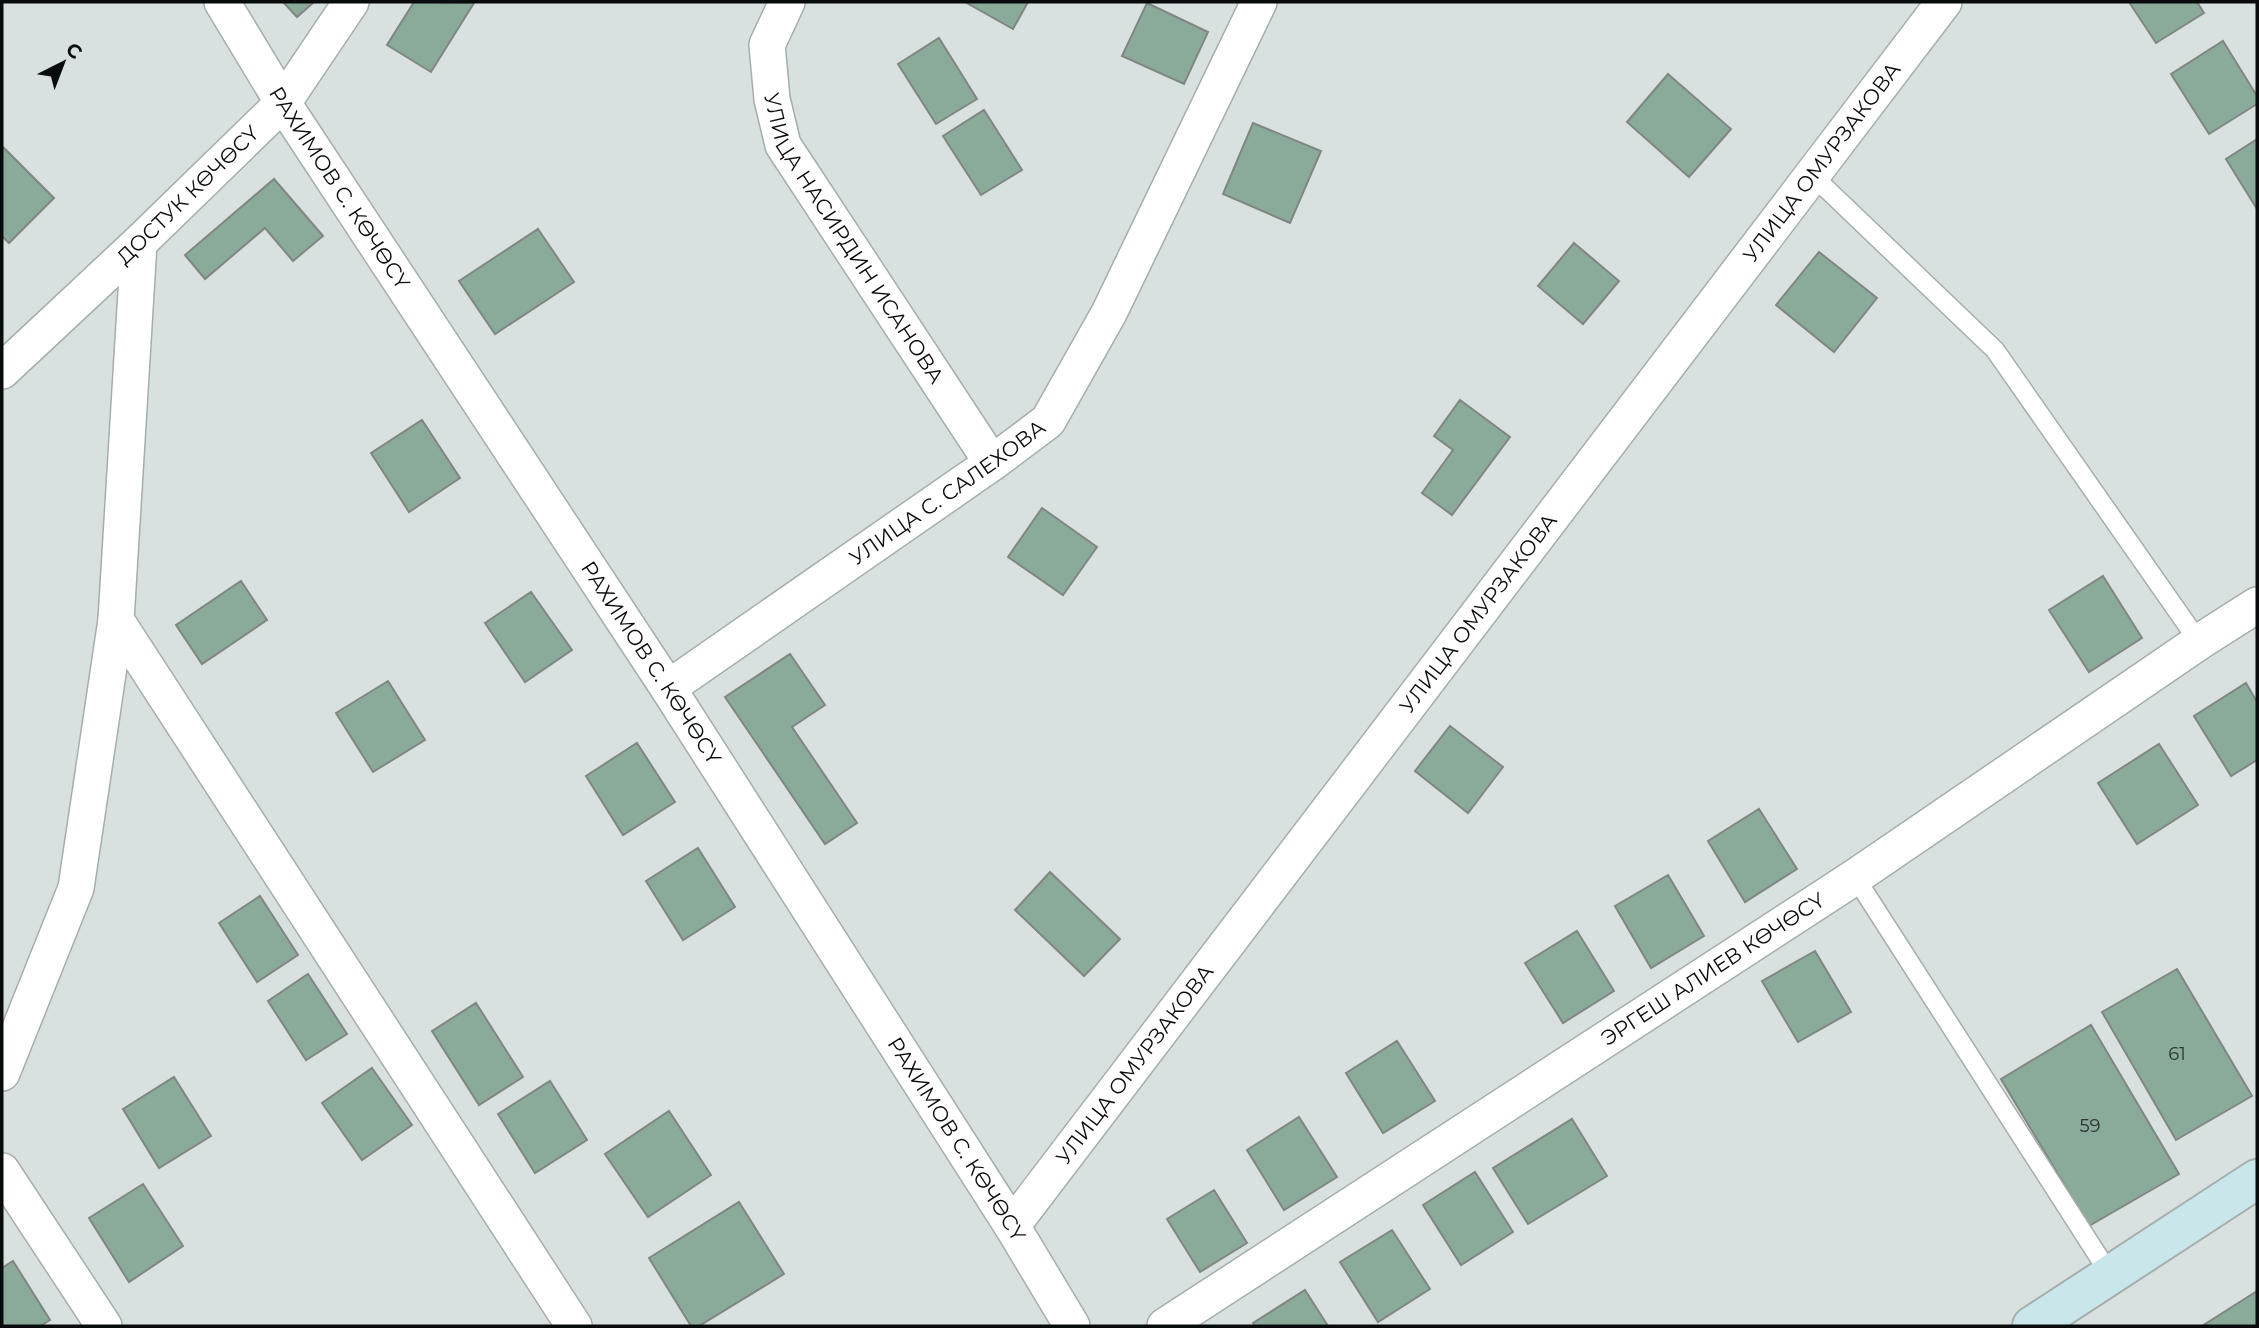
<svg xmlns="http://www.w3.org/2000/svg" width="2259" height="1328" font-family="Montserrat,sans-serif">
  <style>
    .building { fill: #8bab9a; stroke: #808682; stroke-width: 2 }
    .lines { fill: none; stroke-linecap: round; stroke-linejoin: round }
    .service-casing { stroke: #a6aeac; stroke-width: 21 }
    .minor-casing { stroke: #a6aeac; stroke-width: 38 }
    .secondary-casing { stroke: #a6aeac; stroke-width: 42 }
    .service { stroke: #fff; stroke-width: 18 }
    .minor { stroke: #fff; stroke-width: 35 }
    .secondary { stroke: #c9e6eb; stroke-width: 38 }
    .labels { text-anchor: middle; stroke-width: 5; stroke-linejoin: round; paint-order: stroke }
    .number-label { font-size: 18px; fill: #2a3430 }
    .street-label { font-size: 21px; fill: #090c0c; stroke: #d9e1e0 }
  </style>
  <rect width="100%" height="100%" fill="#d9e1e0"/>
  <path class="building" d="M283 2H314L297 17Z
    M414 2 474 3 431 72 387 45Z
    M965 2H1028L1013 29Z
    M2129 2H2197L2204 13 2156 43Z
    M1147 3 1208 32 1184 84 1122 56Z
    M939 38 977 99 936 124 898 64Z
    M2223 41 2257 96V104L2209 134 2171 74Z
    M1668 74 1731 129 1689 177 1627 122Z
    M984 110 1022 170 981 195 943 136Z
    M1253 123 1321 151 1290 223 1223 194Z
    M2257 139V209L2226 159Z
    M2 146 54 198 9 243 2 236Z
    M274 179 323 236 293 261 265 228 205 279 185 255Z
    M538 229 574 282 495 334 459 281Z
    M1574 243 1619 281 1583 324 1538 286Z
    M1819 252 1877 298 1834 352 1776 305Z
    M1460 400 1510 437 1452 515 1422 493 1453 450 1434 436Z
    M422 420 460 478 409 512 371 453Z
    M1042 508 1097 547 1063 595 1008 557Z
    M2103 576 2142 638 2089 672 2049 610Z
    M241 581 267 620 202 664 176 625Z
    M531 592 572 650 525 682 485 623Z
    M790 654 825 705 792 727 857 823 825 844 725 697Z
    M388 681 425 740 373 772 336 713Z
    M2246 683 2257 702V760L2231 776 2194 716Z
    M1450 726 1503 767 1468 813 1415 771Z
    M637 743 675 802 623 835 586 776Z
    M2159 744 2198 805 2137 844 2098 783Z
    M1759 809 1797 869 1745 902 1708 841Z
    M698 848 735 907 683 940 646 881Z
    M1050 872 1120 939 1084 976 1015 910Z
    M1668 875 1704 936 1651 968 1615 906Z
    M260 896 298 955 257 982 219 923Z
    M1577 931 1614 991 1563 1023 1525 963Z
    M1815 951 1851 1012 1798 1042 1762 981Z
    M2177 969 2252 1096 2176 1140 2102 1012Z
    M308 974 347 1034 306 1060 268 1001Z
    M476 1003 523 1077 479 1105 432 1031Z
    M2091 1025 2179 1174 2089 1226 2001 1079Z
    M1397 1041 1435 1101 1383 1133 1346 1073Z
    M372 1068 412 1125 362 1160 322 1103Z
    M174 1077 211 1136 159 1168 123 1109Z
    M550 1081 587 1140 535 1173 498 1114Z
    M669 1111 711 1175 648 1217 605 1154Z
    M1299 1117 1337 1177 1284 1210 1247 1150Z
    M1572 1119 1607 1176 1528 1224 1493 1168Z
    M1475 1172 1513 1232 1461 1265 1423 1205Z
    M143 1184 183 1246 129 1282 89 1218Z
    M1214 1190 1247 1243 1200 1272 1167 1219Z
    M739 1202 784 1274 699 1326H691L649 1258Z
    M1392 1230 1430 1289 1378 1322 1340 1262Z
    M13 1261 50 1320 40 1326H2V1268Z
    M1305 1290 1328 1326H1255L1253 1323Z
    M2257 1291V1326H2202Z"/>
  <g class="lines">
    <defs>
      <path id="service" d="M1812 175 1995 350 2199 642
        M1855 877 2111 1276"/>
      <g id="minor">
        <path id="s1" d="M222 2 283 103 668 688 1012 1226 1072 1326"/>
        <path id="s2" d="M787 2 767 45 772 99 783 145 992 463"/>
        <path id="s3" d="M2 371 139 243 283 103 351 2"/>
        <path d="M116 620 574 1326"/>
        <path id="s4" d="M668 688 992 463 1048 421 1109 313 1259 2"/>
        <path d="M2 1073 76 888 116 620 139 243"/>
        <path d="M2 1171 104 1326"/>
        <path id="s5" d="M1012 1226 1944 2"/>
        <path id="s6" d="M1165 1326 1855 877 2199 642 2257 605"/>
      </g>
      <path id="secondary" d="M2032 1326 2257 1179"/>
    </defs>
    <use href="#service" class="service-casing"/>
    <use href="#minor" class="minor-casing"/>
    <use href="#secondary" class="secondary-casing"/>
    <use href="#service" class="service"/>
    <use href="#minor" class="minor"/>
    <use href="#secondary" class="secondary"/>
  </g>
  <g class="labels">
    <g class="number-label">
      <text x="2177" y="1060">61</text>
      <text x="2090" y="1132">59</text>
    </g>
    <g class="street-label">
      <text dy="7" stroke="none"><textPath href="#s5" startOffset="1337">УЛИЦА ОМУРЗАКОВА</textPath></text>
      <text dy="7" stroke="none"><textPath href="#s1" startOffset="220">РАХИМОВ С. КӨЧӨСҮ</textPath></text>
      <text dy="7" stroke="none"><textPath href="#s3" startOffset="256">ДОСТУК КӨЧӨСҮ</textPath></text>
      <text dy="7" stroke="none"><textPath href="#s2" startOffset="264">УЛИЦА НАСИРДИН ИСАНОВА</textPath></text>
      <text dy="7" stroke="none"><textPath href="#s4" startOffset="341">УЛИЦА С. САЛЕХОВА</textPath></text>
      <text dy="7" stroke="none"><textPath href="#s5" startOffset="770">УЛИЦА ОМУРЗАКОВА</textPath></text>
      <text dy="7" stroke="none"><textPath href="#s1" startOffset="788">РАХИМОВ С. КӨЧӨСҮ</textPath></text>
      <text dy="7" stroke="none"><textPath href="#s6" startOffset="654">ЭРГЕШ АЛИЕВ КӨЧӨСҮ</textPath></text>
      <text dy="7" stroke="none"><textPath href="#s5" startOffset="203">УЛИЦА ОМУРЗАКОВА</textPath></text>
      <text dy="7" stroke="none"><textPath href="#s1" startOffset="1354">РАХИМОВ С. КӨЧӨСҮ</textPath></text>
    </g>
  </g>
  <rect width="2259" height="1328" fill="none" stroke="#090c0c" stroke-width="7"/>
  <g transform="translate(63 63) rotate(42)" stroke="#d9e1e0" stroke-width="5" paint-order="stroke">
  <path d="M0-5L12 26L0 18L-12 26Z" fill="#090c0c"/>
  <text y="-10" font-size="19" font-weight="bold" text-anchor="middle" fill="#090c0c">С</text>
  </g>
</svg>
